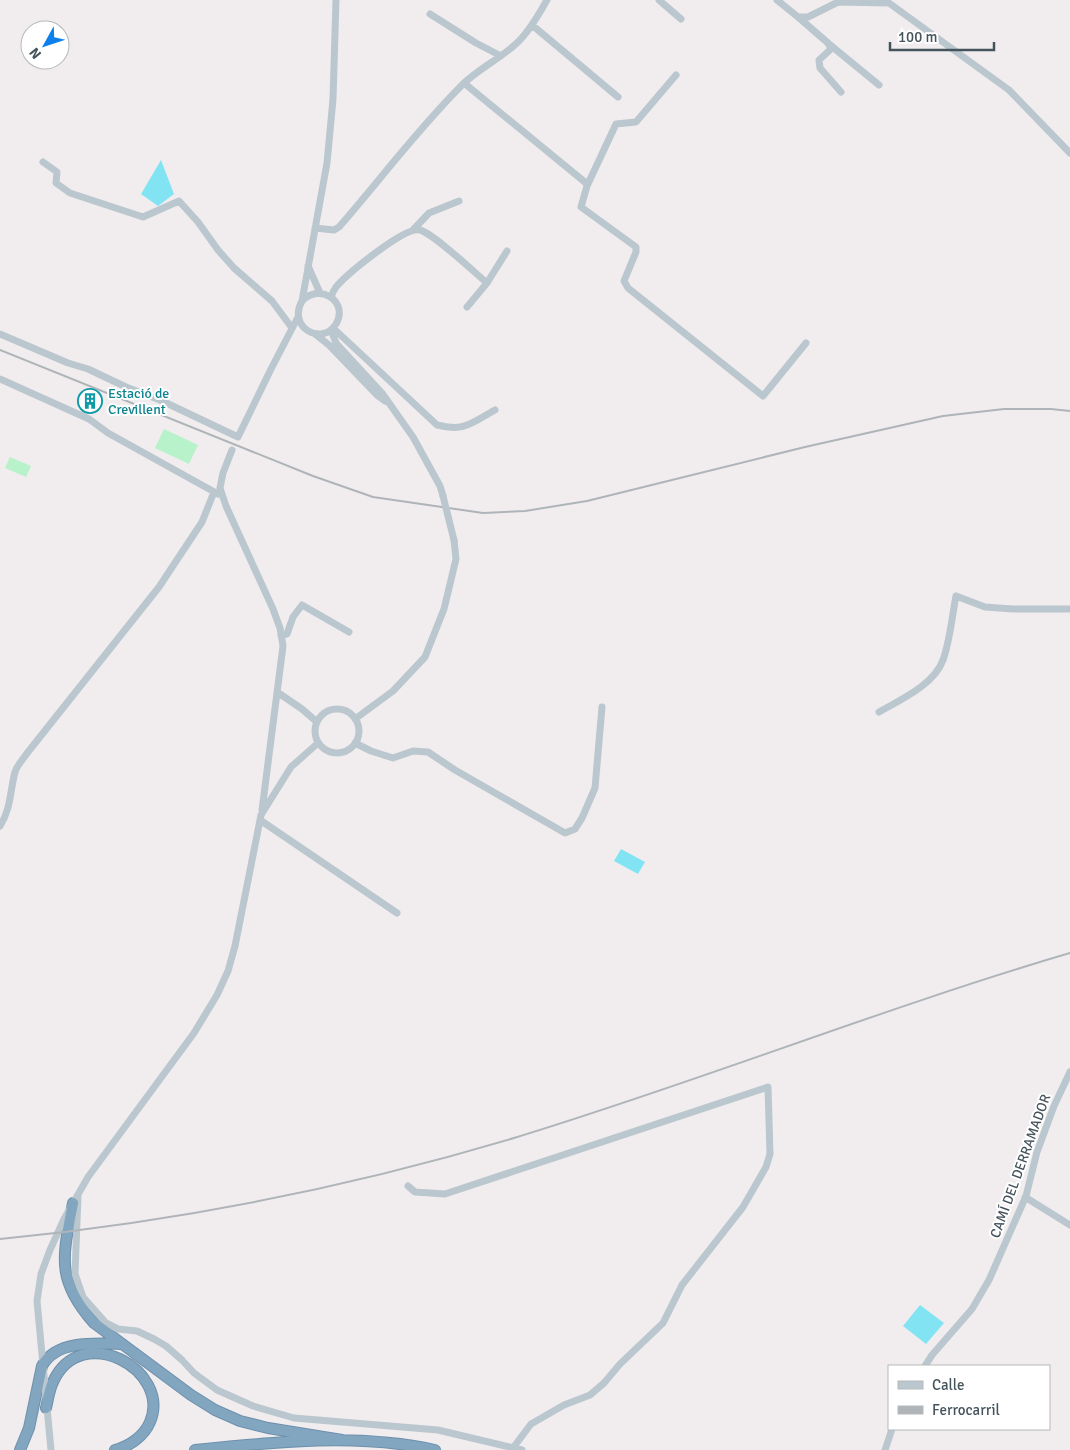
<svg xmlns="http://www.w3.org/2000/svg" width="1070" height="1450" font-family="Signika,sans-serif">
  <style>
    .green { fill: #b8f2ca }
    .water { fill: #82e4f2 }
    .lines { fill: none; stroke-linecap: round; stroke-linejoin: round }
    .highway-casing { stroke: #6d90ac; stroke-width: 12 }
    .minor { stroke: #bbc7ce; stroke-width: 7 }
    .highway { stroke: #82a5c0; stroke-width: 10 }
    .rail { stroke: #afb4b9; stroke-width: 2 }
    .minor-bridge { stroke: #bbc7ce; stroke-width: 7 }
    .labels { text-anchor: middle; stroke-width: 4; stroke-linejoin: round; paint-order: stroke }
    .culture-label { font-size: 14px; fill: #0d838f; stroke: #fff; text-anchor: start }
    .street-label { font-size: 14px; fill: #45535c; stroke: #fff }
  </style>
  <rect width="100%" height="100%" fill="#f1edee"/>
  <path class="green" d="M164 429 198 445 189 464 155 448Z
    M10 457 31 466 26 477 5 468Z"/>
  <path class="water" d="M161 160 174 194 158 206 141 194Z
    M621 849 645 862 638 874 614 861Z
    M920 1305 944 1323 926 1344 903 1326Z"/>
  <g class="lines">
    <defs>
      <path id="highway" d="M73 1203C63 1256 55 1279 94 1323L191 1395 215 1410 240 1421 268 1428 342 1440
        M46 1408C48 1400 49 1390 53 1382 81 1320 172 1370 150 1422 144 1436 130 1446 115 1450
        M20 1450 29 1428 42 1366C56 1340 96 1343 120 1344
        M195 1450C274 1442 357 1433 435 1450"/>
    </defs>
    <use href="#highway" class="highway-casing"/>
    <path class="minor" d="M659 0 681 19
      M777 0 798 17H808L838 2 889 3 1009 90 1070 153
      M430 14 476 43 501 56
      M798 17 828 43 831 49 819 60 820 68 841 92
      M532 25 618 97
      M829 44 879 85
      M464 83 586 183 587 186 581 207 636 247V252L624 281 628 288 763 396 806 343
      M43 162 57 172 56 183 70 193 143 217 179 201 198 222 218 250 234 268 272 301 292 328
      M587 186 616 124 636 122 676 75
      M315 228 334 230 339 227C380 180 417 130 462 85 479 68 502 58 519 41 531 29 539 14 547 0
      M413 230 429 213 459 201
      M308 266 320 293
      M331 297C332 294 334 290 336 287 347 274 405 226 420 230 434 234 474 272 487 283L507 251
      M302 301C320 282 349 302 336 324 322 347 287 327 302 301L327 163 333 99 336 0
      M467 307 487 283
      M333 328 437 425C465 432 471 423 495 410
      M331 330 336 343 382 393 413 437 440 486 443 496
      M0 334 68 363 88 369 126 387 160 400 238 437 271 369 298 317
      M315 334 329 345 378 396 385 401
      M0 379 89 419 108 433 218 494
      M232 450 223 473 220 488 226 506 273 609 280 628 283 646 262 810
      M281 636 287 634 293 617 302 605 349 632
      M277 692 302 709 317 722
      M315 731a22 22 0 1 1 44 0a22 22 0 1 1-44 0Z
      M879 712C900 700 934 685 943 660 950 641 952 616 956 596L985 607 1013 609H1070
      M355 719 393 691 425 657 444 609 456 559 454 540
      M355 743 371 751 393 758 413 751 428 752 455 770 565 833 575 829 582 818 595 788 602 707
      M260 820 397 913
      M0 826C11 809 10 791 15 772 17 765 24 758 28 752L159 587 202 522 214 492
      M408 1186 415 1192 445 1194 768 1087 770 1154 766 1167 743 1207 682 1285 663 1323 620 1364 604 1383 590 1395 564 1405 531 1424 513 1448
      M78 1196 75 1274 83 1297 106 1323 118 1329 137 1331 154 1339 166 1346 182 1360 194 1373 217 1390 253 1406 294 1418 438 1430 522 1450
      M1025 1197 1070 1225
      M925 1366 932 1355 972 1309 989 1280 1026 1196 1037 1152 1054 1106 1070 1072
      M51 1450 37 1301 41 1274 50 1250 64 1219 88 1177 194 1033 217 995 228 971 235 946 261 815 291 767 318 743
      M885 1450 892 1429"/>
    <use href="#highway" class="highway"/>
    <path class="rail" d="M0 350 313 476 373 497 483 513 525 511 587 501 805 447 943 416 1004 409H1051L1070 411
      M0 1239C174 1222 347 1188 514 1138 701 1081 883 1008 1070 953"/>
    <path class="minor-bridge" d="M443 496 454 540"/>
  </g>
  <defs>
    <symbol id="building-ring" viewBox="-11 -11 22 22"><circle r="9.5" fill="#fff" stroke="#0f9aa8" stroke-width="1.5"/><path d="M-4-6H4V6H1V3H-1V6H-4ZM-2.5-4.3h1.7v1.8h-1.7ZM.8-4.3h1.7v1.8H.8ZM-2.5-1h1.7V.8h-1.7ZM.8-1h1.7V.8H.8Z" fill="#0f9aa8"/></symbol>
  </defs>
  <g fill-rule="evenodd">
    <use href="#building-ring" x="76" y="387" width="28" height="28"/>
  </g>
  <g class="labels">
    <g class="culture-label">
      <text x="108" y="398">Estació de<tspan x="108" dy="16">Crevillent</tspan></text>
    </g>
    <g class="street-label">
      <text transform="translate(1020 1166) rotate(-70)" y="5">CAMÍ DEL DERRAMADOR</text>
    </g>
  </g>
  <rect x="888" y="1365" width="162" height="65" fill="#ffffff" stroke="#b5babe"/>
  <rect x="898" y="1381" width="25" height="8" fill="#bbc7ce" stroke="#b5babe"/>
  <text x="932" y="1390" font-size="15" fill="#45535c">Calle</text>
  <rect x="898" y="1406" width="25" height="8" fill="#afb4b9" stroke="#b5babe"/>
  <text x="932" y="1415" font-size="15" fill="#45535c">Ferrocarril</text>
  <g transform="translate(45 45) rotate(230)"><circle r="24" fill="#ffffff" stroke="#b5babe"/>
  <path d="M0-4L9 19L0 12L-9 19Z" fill="#0d80eb"/>
  <text y="-8" font-size="14" font-weight="bold" text-anchor="middle" fill="#45535c">N</text>
  </g>
  <path d="M890 42v8h104v-8" fill="none" stroke="#45535c" stroke-width="2.5"/>
  <text x="898" y="42" font-size="15" fill="#45535c" stroke="#ffffff" stroke-width="4" paint-order="stroke">100 m</text>
</svg>
